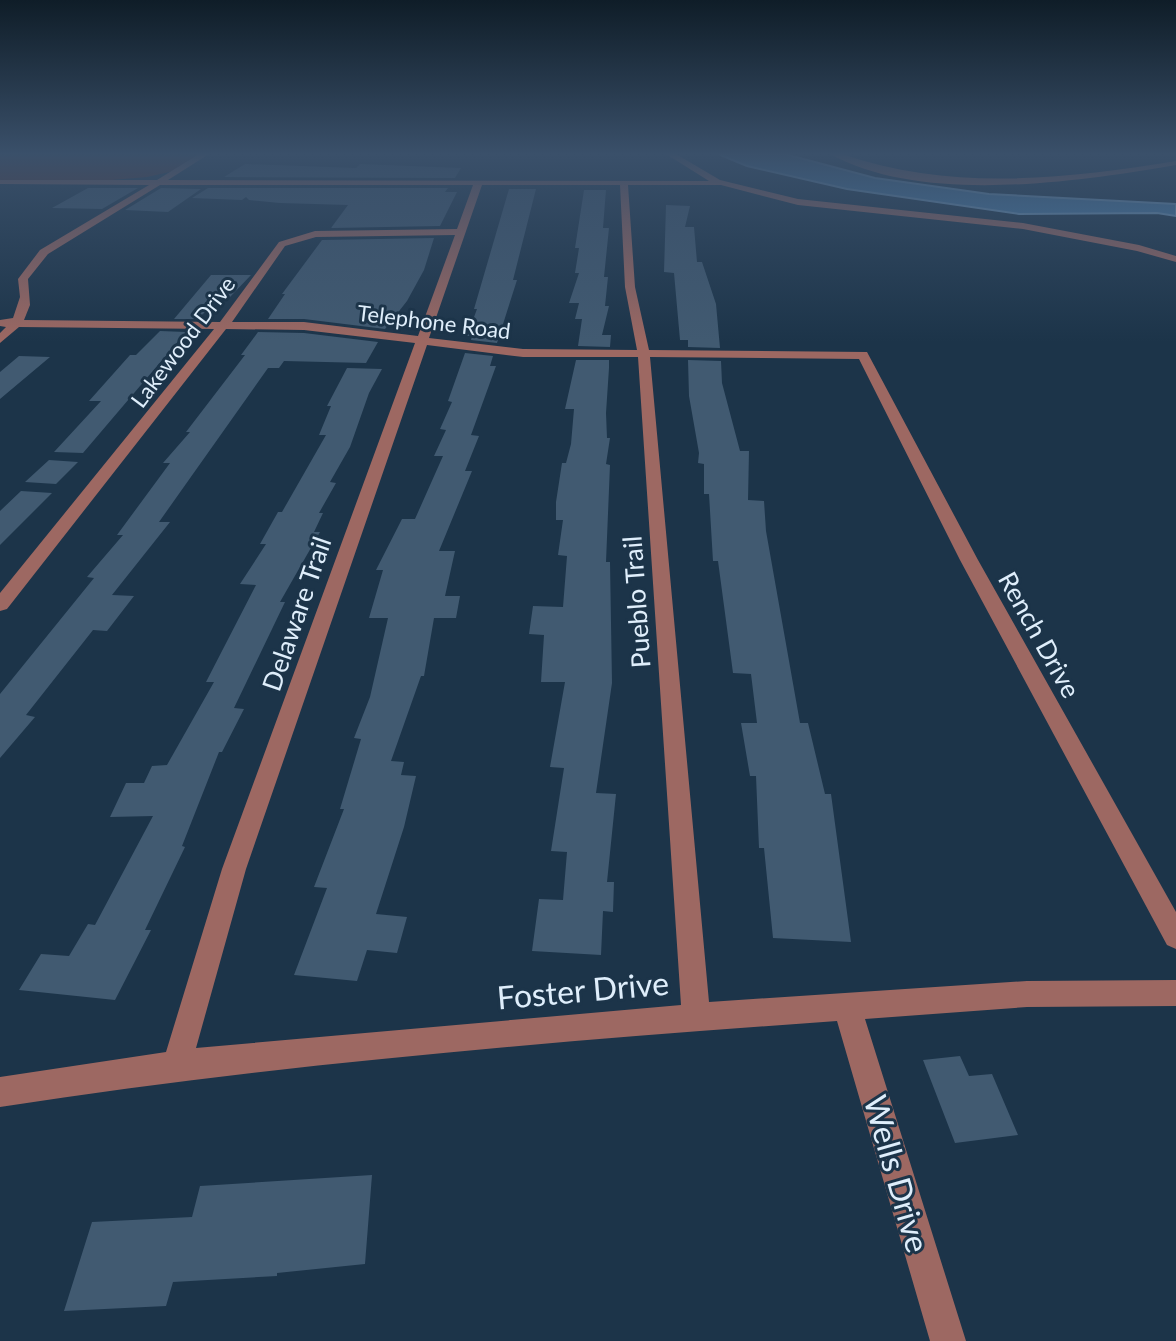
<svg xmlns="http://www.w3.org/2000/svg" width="1176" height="1341" font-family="Lato,sans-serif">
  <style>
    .green { fill: #602e29 }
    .water { fill: #4d85b5; stroke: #79a4ca; stroke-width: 2 }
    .building { fill: #415a71 }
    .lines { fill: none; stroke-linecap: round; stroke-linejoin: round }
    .minor { fill: #9d6862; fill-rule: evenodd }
    .labels { text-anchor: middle; stroke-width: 6; stroke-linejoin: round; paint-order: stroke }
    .far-street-label { font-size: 22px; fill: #dfeefb; stroke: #1c3449 }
    .street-label { font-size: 26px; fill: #dfeefb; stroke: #1c3449 }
    .near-street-label { font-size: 32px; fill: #dfeefb; stroke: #1c3449 }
  </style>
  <rect width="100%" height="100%" fill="#1c3449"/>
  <path class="green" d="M0 154H205L178 170 147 177 88 182H0Z"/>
  <path class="water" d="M718 154H785L875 178 989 194 1176 204V216L1157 213 1019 214 847 189 747 166Z"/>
  <path class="building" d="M245 164 356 168 360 164 461 168 455 178 224 177Z
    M88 188H138L102 209 52 208Z
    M161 188 201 189 168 212 125 210Z
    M208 188H448L445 192H457L440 226 331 228 348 205 280 203 249 200 246 197 242 200 192 198Z
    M509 189H536L513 280H517L497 343 471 340 472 336H467L477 309H474Z
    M584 190H606L603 228H609L604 277H608L605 306H609L602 335H611L610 347 578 346 582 319H575L579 303H569L579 273H575L579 248H575Z
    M666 205 690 206 685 227H694L697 262H702L716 304 720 348 688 347V340H680L674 273 664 272Z
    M434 238 424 270 407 301 385 329 304 319H268L285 294H282L322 240Z
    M211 275H251L230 297 224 296 197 319H174Z
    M160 331 186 332 83 453 54 452 101 401H89L130 355H136Z
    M258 332 304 333 378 342 366 363 284 361 279 368H268L159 522H170L112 595 134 596 107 631 93 630 26 715 35 717 0 758V694L94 578 87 577 123 535H117L170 463H163L190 432H186L245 355H241Z
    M465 353 493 356 490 366H496L471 435 479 436 465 471H472L439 551H455L445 596H460L456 618H434L424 676H421L391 761 404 762 401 775 416 776 404 827 376 914 407 917 397 953 367 950 357 981 294 975 327 888 314 887 344 809H340L361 739 354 738 370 697 388 618H369L383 570H376L402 519H415L443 456H434L446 430 440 429 452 402 448 401Z
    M19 356 50 357 0 399V372Z
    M576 360H609V368L606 413 607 438H610L606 464 610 465 606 562H610L612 683 596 793 616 794 607 882H614L613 912 603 911 601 955 532 951 539 899 563 900 567 852 551 851 564 768 550 767 565 682H541L544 635 529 634 533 606 563 607 567 556 558 555 563 520H556V502L562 463H566L571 444 574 409H565Z
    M688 360 721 361 722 383 740 451H749L748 500 764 501 766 531 800 723H808L825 794H831L851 942 773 938 764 848H759L756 776H750L741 723H757L751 674 733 673 718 561H713L709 494H704V464L698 463 699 453 689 396Z
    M347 368 382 369 369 393 350 447 330 482 336 483 319 513H323L314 532H320L280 602H285L234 708 244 709 222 752H219L182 846 185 847 145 930H151L115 1000 19 990 41 954 69 956 88 924 95 925 153 816 110 817 126 783H144L152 766 167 765 214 682H206L256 585 240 584 266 544H260L278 512H282L326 435H319L331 406H327Z
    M49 460 78 462 56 484 25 482Z
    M21 491 52 493 0 545V511Z
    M960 1056 969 1076 992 1074 1018 1135 955 1143 923 1060Z
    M372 1175 365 1264 277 1273V1276L173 1282 166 1306 64 1311 92 1222 192 1217 200 1186Z"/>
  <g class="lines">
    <path class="minor" d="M199 154H209L168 180 709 181 666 154H676L720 180 798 199 1023 223 1139 245 1176 256V262L1137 251 1023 229 798 205 721 185H628L635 287 649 350 867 352 978 560 1176 912V949L1167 945 960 560 859 359 650 357 709 1002 1027 981 1176 980V1006L1027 1007 865 1019 966 1341H930L837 1021C558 1041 277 1064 0 1107V1077L166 1052 222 869 415 343 304 330 226 329 7 609 0 611V593L214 329 19 327 0 343V333L6 327 0 326V320L13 318 20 297 18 279 40 250 149 185 0 184V180H157ZM160 185H473L457 229 315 231 279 242 220 322 24 320 30 305 28 279 48 254ZM482 185H620L625 287 637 350 523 349 429 338ZM455 235 418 336 304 322H232L285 246 316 237ZM427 345 523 357H638L681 1005 196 1048 246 869Z
      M830 154H842C953 192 1063 179 1176 161V165C1076 182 923 205 830 154Z"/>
  </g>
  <linearGradient id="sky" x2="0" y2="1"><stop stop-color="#0f1d28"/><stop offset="0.45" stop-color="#3a506a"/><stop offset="1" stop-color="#3a506a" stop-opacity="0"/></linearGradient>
  <rect width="1176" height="342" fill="url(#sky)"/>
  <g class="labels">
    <g class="far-street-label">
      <text transform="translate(434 322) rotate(7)" y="8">Telephone Road</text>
      <text transform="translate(183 342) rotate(-53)" y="8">Lakewood Drive</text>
    </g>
    <g class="street-label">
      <text transform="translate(637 602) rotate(-94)" y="9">Pueblo Trail</text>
      <text transform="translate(297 614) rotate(-71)" y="9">Delaware Trail</text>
      <text transform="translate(1039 635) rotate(61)" y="9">Rench Drive</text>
    </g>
    <g class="near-street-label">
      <text transform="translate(583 991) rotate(-5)" y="11">Foster Drive</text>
      <text transform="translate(896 1174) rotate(74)" y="11">Wells Drive</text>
    </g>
  </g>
</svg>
